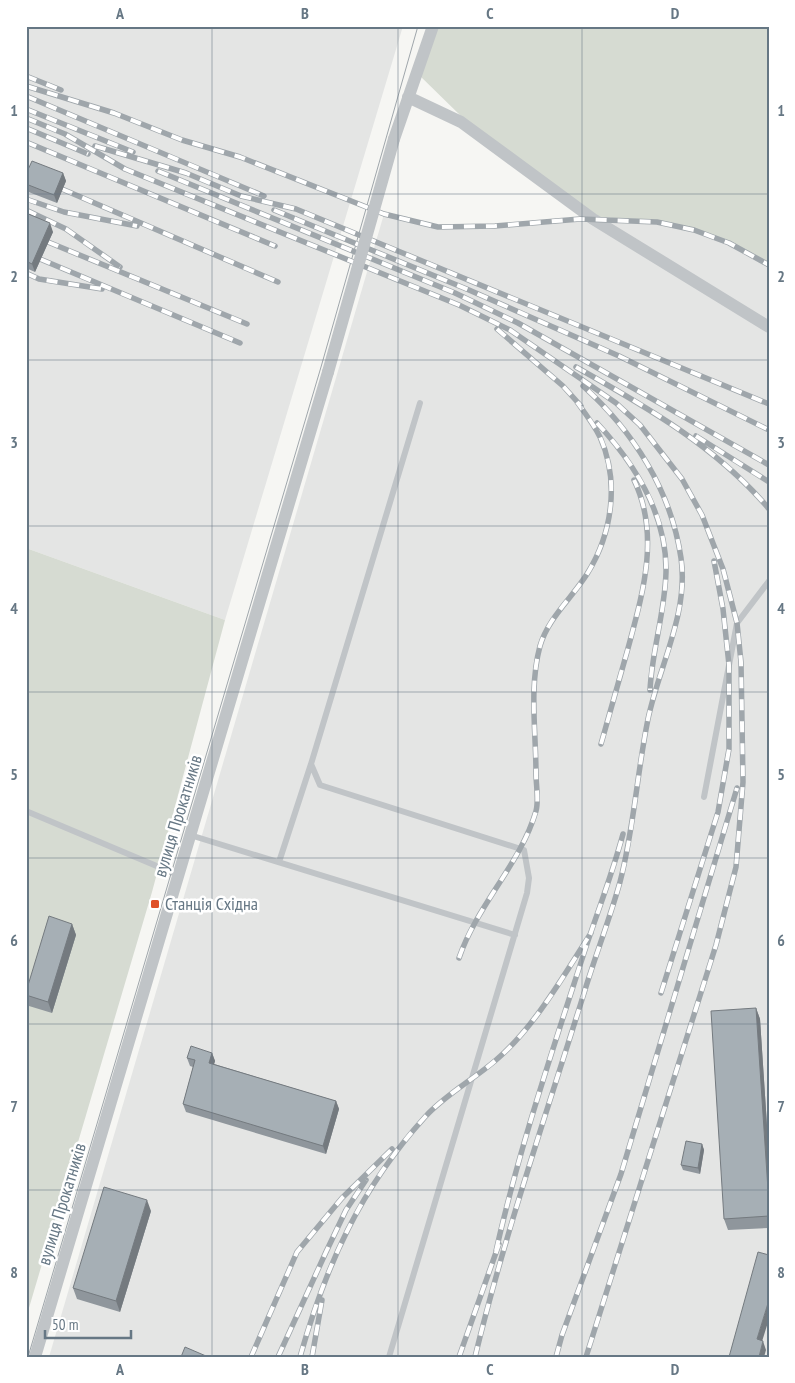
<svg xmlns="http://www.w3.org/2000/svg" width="795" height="1383" font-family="'PT Sans Narrow',sans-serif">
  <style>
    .built { fill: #e4e5e4 }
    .green { fill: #d6dbd2 }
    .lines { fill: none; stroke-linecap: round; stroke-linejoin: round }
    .service { stroke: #c0c4c7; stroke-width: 6 }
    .minor { stroke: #c0c4c7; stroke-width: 12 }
    .tram { stroke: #9fa6ab; stroke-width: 1 }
    .rail-casing { stroke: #9fa6ab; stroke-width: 5.5 }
    .rail { stroke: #fff; stroke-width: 4; stroke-dasharray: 11; stroke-linecap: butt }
    .minor-bridge { stroke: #c0c4c7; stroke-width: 12 }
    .wall { fill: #8f969c }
    .shaded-wall { fill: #747a7f }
    .building { fill: #a6afb5; stroke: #747a7f }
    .grid { fill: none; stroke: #667784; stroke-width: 1; stroke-opacity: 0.55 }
    .poi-dot { fill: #df512a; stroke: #fff; stroke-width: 2 }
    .labels { text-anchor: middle; stroke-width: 5; stroke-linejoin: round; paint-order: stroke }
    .street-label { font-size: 18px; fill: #667784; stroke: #fff }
    .poi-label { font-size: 18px; fill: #667784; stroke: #fff; text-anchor: start }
    .neatline { fill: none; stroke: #667784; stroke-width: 2 }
    .grid-label { font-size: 16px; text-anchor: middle; font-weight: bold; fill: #667784 }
  </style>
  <rect width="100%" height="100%" fill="#f6f6f3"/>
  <path class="built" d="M26 26H403L225 620 26 548Z
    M384 214 438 227 495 226 553 220 657 222 694 230 729 243 769 265V1357H49Z"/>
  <path class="green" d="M438 26H769V263L729 242 694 229 656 220 594 217 463 118 418 74Z
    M26 548 225 620 152 892 26 1318Z"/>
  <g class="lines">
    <path class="service" d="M704 797 737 623 769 581
      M26 811 178 875
      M190 835 515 935
      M279 862 311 764
      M389 1357 527 893 529 878 524 850 320 785 311 764 420 403"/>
    <path class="minor" d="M408 97 461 122 593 219 769 327
      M394 139 433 26
      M35 1357 328 372"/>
    <path class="tram" d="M28 1357 321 367 418 26"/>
    <defs>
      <path id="rail" d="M26 76 61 90
        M26 86 114 113 182 140 240 157 384 214 438 227 495 226 580 219 657 222 694 230 729 243 769 265
        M26 96 264 196
        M26 109 133 152
        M26 118 65 134 125 169 459 305 510 330 616 403 640 425 682 479 702 515 723 569 737 623 741 662 743 782 736 867 716 945 586 1357
        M26 128 88 154
        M26 142 275 246
        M95 146 186 173 241 196 296 209 769 404
        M158 171 455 293 518 323 769 465
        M62 189 278 282
        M26 199 64 212 137 226
        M26 210 66 229 120 267
        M274 210 469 290 619 356 769 430
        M48 242 247 324
        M40 259 240 343
        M26 273 39 279 102 289
        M497 329 563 386 581 406
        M576 367C645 406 717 447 769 509
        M597 423C635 464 667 514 666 572 665 612 652 650 650 690
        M696 436 769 482
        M601 744C610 713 618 683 627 652 642 596 661 536 634 480
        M459 958C477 905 521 863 536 811 539 800 536 785 536 774 536 732 529 687 540 646 548 618 572 598 587 574 612 534 620 482 600 437 594 425 585 413 577 402
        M661 993 718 812 729 749V665L723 609 714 561
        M496 1251C519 1149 552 1052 584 953 597 913 612 875 623 834
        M251 1357 297 1252 342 1198 392 1149
        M278 1357 326 1252 346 1210 366 1180
        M300 1357C326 1265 360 1189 425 1117 446 1094 473 1080 496 1060 534 1028 564 975 591 933
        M312 1357 322 1300
        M459 1357 499 1244
        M475 1357C505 1233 547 1112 585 990 596 954 610 918 620 882 634 828 637 773 648 719 659 666 689 613 681 558 671 490 633 431 583 386
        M556 1357 562 1335 621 1174 737 788"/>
    </defs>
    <use href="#rail" class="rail-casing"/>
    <use href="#rail" class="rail"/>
    <path class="minor-bridge" d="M328 372 394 139"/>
  </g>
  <path class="wall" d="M63 173 66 181 57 203 26 191V174Z
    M26 213 53 232 35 272 26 268Z
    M72 924 76 935 52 1013 29 1006 26 997V992Z
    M756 1008 760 1019 769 1156V1228L728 1230 724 1219Z
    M212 1053 215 1061 214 1064 336 1101 339 1109 326 1154 186 1112 183 1104 193 1067 190 1066 187 1058Z
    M702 1144 704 1150 700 1174 683 1170 681 1165Z
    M151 1211 120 1312 77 1299 73 1288Z"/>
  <path class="shaded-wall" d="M63 173 66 181 57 203 54 195Z
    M50 223 53 232 35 272 32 264Z
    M72 924 76 935 52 1013 48 1002Z
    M756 1008 760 1019 769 1156V1205Z
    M212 1053 215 1061 212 1071 209 1063Z
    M336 1101 339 1109 326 1154 323 1146Z
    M702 1144 704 1150 700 1174 698 1168Z
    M147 1200 151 1211 120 1312 116 1301Z
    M769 1300V1319L760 1348 757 1339Z
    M763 1341 766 1350 764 1357H759Z"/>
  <path class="building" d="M32 161 63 173 54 195 26 184V174Z
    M26 213 50 223 32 264 26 261Z
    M49 916 72 924 48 1002 26 995V992Z
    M756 1008 769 1205V1216L724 1219 711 1011Z
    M191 1046 212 1053 209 1063 336 1101 323 1146 183 1104 195 1060 187 1058Z
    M686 1141 702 1144 698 1168 681 1165Z
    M104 1187 147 1200 116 1301 73 1288Z
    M758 1252 769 1255V1300L757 1339 763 1341 759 1357H729Z
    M185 1347 206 1356V1357H181Z"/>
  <path class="grid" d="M212 26V1357M398 26V1357M582 26V1357M26 194H769M26 360H769M26 526H769M26 692H769M26 858H769M26 1024H769M26 1190H769"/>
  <rect class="poi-dot" x="150" y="899" width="10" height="10" rx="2.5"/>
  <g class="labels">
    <g class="street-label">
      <text transform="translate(178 816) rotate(-73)" y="6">вулиця Прокатників</text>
      <text transform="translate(62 1204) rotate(-73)" y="6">вулиця Прокатників</text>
    </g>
    <g class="poi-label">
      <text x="165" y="910">Станція Східна</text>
    </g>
  </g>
  <rect width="795" height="1383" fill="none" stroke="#ffffff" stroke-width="55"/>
  <path d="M45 1330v8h86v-8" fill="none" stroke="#667784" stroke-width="2.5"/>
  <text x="52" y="1330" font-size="15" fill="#667784" stroke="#ffffff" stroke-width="4" paint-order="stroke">50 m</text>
  <rect x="28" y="28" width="740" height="1328" class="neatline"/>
  <g class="grid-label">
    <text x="120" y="19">A</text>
    <text x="305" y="19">B</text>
    <text x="490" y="19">C</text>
    <text x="675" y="19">D</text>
    <text x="14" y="116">1</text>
    <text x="781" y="116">1</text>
    <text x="14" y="282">2</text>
    <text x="781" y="282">2</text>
    <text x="14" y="448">3</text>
    <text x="781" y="448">3</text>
    <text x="14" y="614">4</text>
    <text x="781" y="614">4</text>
    <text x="14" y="780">5</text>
    <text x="781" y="780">5</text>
    <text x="14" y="946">6</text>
    <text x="781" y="946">6</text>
    <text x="14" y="1112">7</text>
    <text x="781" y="1112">7</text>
    <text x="14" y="1278">8</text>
    <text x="781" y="1278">8</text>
    <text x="120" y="1375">A</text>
    <text x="305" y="1375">B</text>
    <text x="490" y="1375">C</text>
    <text x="675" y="1375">D</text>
  </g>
</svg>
